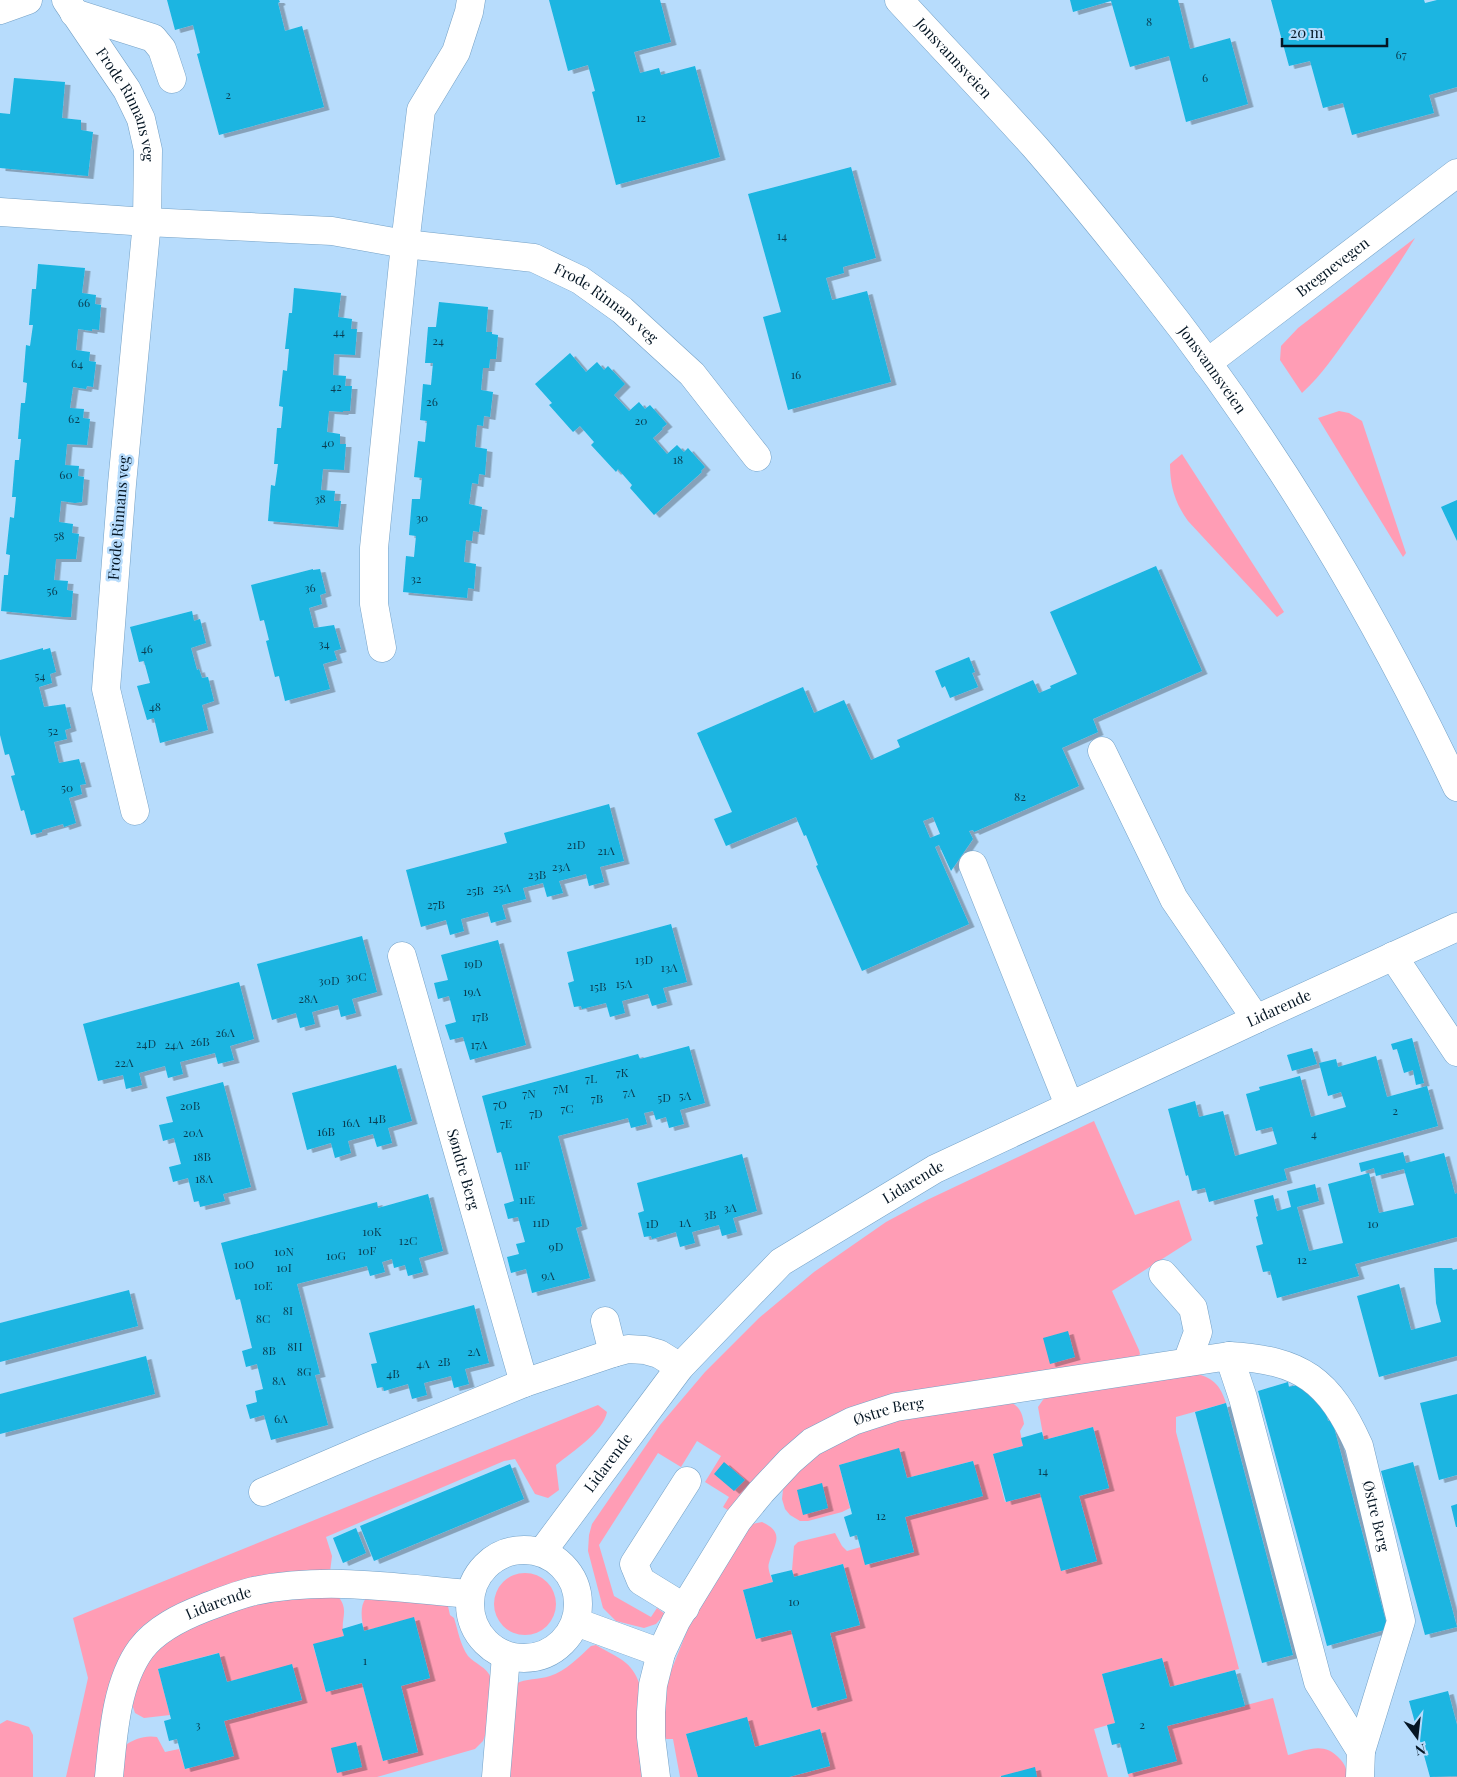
<svg xmlns="http://www.w3.org/2000/svg" width="1457" height="1777" font-family="'Playfair Display',serif">
  <style>
    .green { fill: #ff9db5 }
    .building { fill: #1ab5e1; fill-rule: evenodd; filter: url(#shadow) }
    .lines { fill: none; stroke-linecap: round; stroke-linejoin: round }
    .minor-casing { stroke: #74a1c6; stroke-width: 29 }
    .minor { stroke: #fff; stroke-width: 28 }
    .labels { text-anchor: middle; stroke-width: 5; stroke-linejoin: round; paint-order: stroke }
    .number-label { font-size: 12px; fill: #0a3e53 }
    .street-label { font-size: 15px; fill: #051624; stroke: #b7dcfc }
  </style>
  <defs>
    <filter id="shadow"><feDropShadow dx="5.5" dy="3" stdDeviation="0" flood-color="#0004"/></filter>
  </defs>
  <rect width="100%" height="100%" fill="#b7dcfc"/>
  <path class="green" d="M1415 238C1396 269 1375 300 1353 330 1337 352 1322 375 1302 393L1280 360 1281 346 1298 328Z
    M1339 411 1349 413 1362 421 1406 553 1403 557 1318 418Z
    M1182 454 1284 612 1277 617 1188 521C1175 503 1170 486 1170 464Z
    M1094 1121 1135 1215 1179 1200 1192 1240 1112 1291 1139 1350 1140 1354 1137 1359 889 1397 731 1512 723 1507 729 1497 705 1482 721 1456 697 1441 681 1467 658 1453 599 1545 614 1596 651 1617 657 1608 665 1614 656 1624 644 1628 616 1621 603 1608 588 1551 589 1535 592 1524 660 1425 705 1372 759 1318 814 1272 886 1222 927 1200Z
    M1197 1374C1214 1378 1221 1387 1226 1403L1176 1417V1432L1239 1669 1170 1687 1162 1658 1102 1674 1115 1723 1094 1729 1108 1777H1037L1034 1768 999 1777H789L830 1766 820 1729 755 1747 747 1718 686 1734 698 1777H680L673 1739H665L661 1718 667 1681 695 1611 745 1530 752 1524 762 1522C786 1533 774 1544 769 1563 767 1568 771 1577 773 1582L743 1590 756 1639 791 1630 813 1708 847 1698 830 1633 860 1625 843 1564 794 1577 792 1570 794 1546 798 1542 835 1533 842 1546 847 1551 861 1547 866 1565 914 1552 905 1517 982 1496 973 1461 907 1478 899 1449 839 1465 850 1508 842 1512 808 1521H800L790 1515 785 1509 782 1499 783 1490 786 1483 802 1465 830 1445 885 1421 1006 1400C1018 1405 1022 1410 1024 1424L1020 1431 1023 1446 993 1454 1005 1502 1040 1493 1062 1571 1097 1561 1079 1496 1109 1488 1093 1427 1044 1440 1038 1407 1047 1394Z
    M598 1405 607 1412C603 1432 572 1452 556 1465L559 1490 548 1498 535 1494 515 1459 504 1461 326 1537 332 1556 330 1572 276 1576 200 1595 157 1616 138 1630 125 1656 99 1777H66L88 1678 73 1618Z
    M494 1604a31 31 0 1 1 62 0a31 31 0 1 1-62 0Z
    M337 1595C351 1611 339 1619 344 1636L313 1645 326 1692 362 1683 383 1761 418 1752 401 1686 430 1678 414 1618 364 1631C362 1621 359 1607 366 1598L447 1602 450 1615 454 1618C458 1630 460 1645 468 1656 475 1664 487 1667 491 1678L487 1730 483 1741 475 1749 377 1777H121L124 1746C134 1739 145 1735 157 1737L165 1752 179 1749 185 1769 233 1756 224 1721 302 1700 292 1665 227 1682 218 1653 158 1669 170 1715 144 1718 135 1713 132 1704 134 1692 150 1656 172 1634 260 1601Z
    M596 1645C621 1660 634 1661 642 1692L645 1777H506L516 1684C525 1678 539 1680 550 1676 566 1671 579 1657 591 1646Z
    M1273 1698 1288 1755C1308 1750 1324 1741 1340 1759 1345 1764 1347 1770 1347 1777H1129L1128 1774 1176 1761 1167 1726Z
    M7 1720 29 1727 33 1735V1777H0V1724Z"/>
  <path class="building" d="M167 0H279L280 2 278 3 285 31 302 26 324 107 219 135 197 54 200 53 193 25 175 30Z
    M549 0H660L671 42 634 52 640 73 659 68 661 75 695 66 720 157 616 185 592 92 595 91 588 65 568 71Z
    M1070 0H1178L1190 49 1230 38 1248 104 1186 122 1169 56 1130 67 1111 1 1073 12Z
    M1271 0H1424L1425 3 1437 0H1457V87L1429 95 1434 113 1352 135 1343 103 1323 108 1310 61 1289 66Z
    M14 78 65 82 62 118 81 120V130L93 132 88 176 0 168V113L10 114Z
    M851 167 876 258 843 267 844 273 826 278 832 300 867 291 891 382 788 410 763 317 781 312 748 194Z
    M38 264 85 268 82 293 96 295 95 304 101 305 99 330 92 329V331L78 329 76 350 90 352 89 361 96 362 93 387 87 386 86 389 73 387 70 408 84 409 83 418 90 419 87 445 67 444 65 465 79 466 78 476 84 477 82 502 75 503 61 501 59 522 73 524 72 533 79 534 76 559H56L54 580 68 581 67 590 73 591 71 617H64L1 611 4 575H8L10 555 6 554 10 517 14 518 16 497H12L15 460H19L21 439H18L21 403H25L27 383 23 382 26 345 30 346 33 325H29L32 289H36Z
    M294 288 341 293 338 317 352 319 351 329H357L355 355 334 354 333 375 346 376 345 386H352L350 411H343V412L329 411 327 432 340 434V444H346L344 470 323 469 321 490 335 491 334 501H341L338 527 268 521 271 485 275 486 278 464H274L277 428H281L283 407 279 406 283 370 287 371 289 349H285L289 313H292Z
    M439 302 488 307 486 332H492V334L498 335 496 359H490L489 368H483L481 390 493 392 490 417 484 416 483 426 477 425 475 447 487 449 485 475 479 474 478 484 472 483 469 504 482 507 479 532 473 531 472 541 466 540 464 562 476 564 474 589 468 588 467 598 403 592 406 556 414 557 416 536 409 535 412 499H420L422 478 414 477 418 441 425 442 427 421 420 420 423 384 431 385 433 363H425L428 327H436Z
    M570 353 586 372 597 362 604 370 608 366 625 384 614 395 629 411 639 402 645 409 650 405 667 424 662 428 663 429 653 438 667 454 677 445 684 452 688 448 705 467 701 471 702 472 654 515 630 488 632 485 618 469 616 472 591 445 594 442 580 426 573 432 549 405 552 403 535 384Z
    M1457 500V541L1441 507Z
    M1156 566 1202 671 1093 719 1098 732 1062 748 1079 786 974 832 973 830 969 831 973 839 951 871 939 845 935 847 969 924 862 971 816 866 818 865 806 835 804 836 796 817 726 846 714 819 732 812 697 733 803 687 814 713 844 700 871 760 900 747 897 740 1033 680 1039 693 1051 688 1050 686 1077 674 1050 612ZM933 817 940 834 930 838 923 821Z
    M313 569V570L320 569 326 593 320 595 322 604 309 608 314 628 334 625 341 649 334 651 337 660 323 664 330 689 285 701 279 676 275 677 266 641 269 640 264 620 260 621 251 585Z
    M192 611 194 621 200 619 206 643 191 648 197 670 199 669 202 678 208 677 214 701 202 705 208 730 160 743 154 718 147 720 137 686 150 683 144 661 139 662 130 627Z
    M43 648V650L50 648 56 672 50 674 52 683 39 687 44 707 65 704 71 728 65 730 67 739 54 742 59 763 79 759 86 784 80 785 82 794 69 798 76 823 64 827 63 824 42 830V832L31 835 24 810 21 811 11 776 15 775 9 754 5 755 0 735V660Z
    M969 657 975 672 972 673 978 687 950 698 945 686 942 688 935 671Z
    M609 804 624 861 600 867 604 882 589 886 586 874 559 881 563 893 547 897 543 883 523 888 526 899 502 905 506 919 491 923 488 912 461 919 464 931 450 935 446 920 421 927 406 870 507 843 504 833Z
    M671 924 687 982 663 988 667 1002 652 1006 648 994 622 1001 625 1013 610 1017 606 1003 582 1009 581 1006 574 1007 568 983 574 981 567 952Z
    M362 936 377 992 352 999 356 1013 341 1017 338 1005 312 1012 315 1024 300 1028 296 1013 272 1020 257 964Z
    M498 940 526 1045 470 1060 463 1037 450 1040 445 1025 456 1022 449 996 438 999 434 983 448 980 441 955Z
    M239 982 254 1039 230 1046 234 1060 218 1064 215 1053 180 1062 183 1074 168 1078 165 1066 139 1073 142 1085 126 1089 123 1075 98 1081 83 1024Z
    M1412 1038 1424 1083 1416 1085 1413 1070 1404 1073 1397 1049 1393 1050 1391 1044Z
    M689 1046 705 1103 680 1110 684 1124 669 1128 666 1117 656 1120 653 1111 644 1113 647 1124 631 1128 628 1118 558 1136 582 1226 576 1228 590 1278 532 1293 526 1269 511 1273 507 1257 519 1254 516 1244 525 1242 518 1217 508 1219 504 1204 514 1201 501 1152 497 1153 482 1096 638 1054 640 1059Z
    M1312 1048 1317 1064 1292 1071 1287 1055Z
    M1376 1056 1387 1097 1427 1086 1438 1126 1284 1169 1287 1180 1209 1202 1205 1188 1192 1191 1188 1175 1186 1176 1168 1109 1195 1101 1199 1117 1223 1111 1235 1156 1277 1144 1272 1127 1256 1131 1246 1094 1260 1090 1259 1087 1300 1076 1311 1117 1346 1107 1341 1092 1328 1096 1319 1063 1336 1059 1338 1067Z
    M396 1065 412 1121 388 1128 392 1143 377 1147 373 1134 348 1141 351 1153 335 1158 331 1143 307 1150 292 1093Z
    M223 1082 251 1187 223 1194 225 1201 200 1207 199 1201 194 1202 188 1178 173 1182 169 1167 181 1164 174 1138 163 1141 159 1125 173 1122 166 1097Z
    M1403 1152 1406 1163 1444 1153 1455 1194 1457 1193V1237L1355 1264 1359 1276 1277 1298 1270 1271 1263 1272 1256 1246 1263 1244 1256 1217 1258 1216 1254 1200 1273 1195 1277 1211 1291 1207 1287 1191 1315 1184 1319 1201 1297 1207 1309 1251 1343 1243 1328 1184 1369 1173 1379 1213 1414 1205 1404 1169 1376 1176 1374 1168 1361 1172 1359 1163Z
    M742 1154 757 1211 733 1218 737 1232 722 1236 719 1225 692 1232 695 1243 680 1247 676 1232 652 1239 651 1236 644 1237 638 1213 644 1211 637 1183Z
    M428 1194 443 1251 419 1258 423 1272 408 1276 405 1265 394 1268 392 1259 382 1262 385 1272 370 1276 367 1266 297 1284 320 1374 315 1375 328 1425 271 1440 264 1415 250 1419 246 1405 257 1402 255 1391 263 1389 257 1364 246 1367 242 1351 252 1348 240 1299 236 1300 221 1243 377 1202 378 1208Z
    M1434 1268H1452L1453 1270 1457 1269V1356L1379 1377 1357 1296 1399 1284 1411 1330 1441 1322 1436 1303Z
    M129 1290 138 1326 0 1362V1323Z
    M474 1305 489 1363 465 1369 469 1384 454 1388 451 1376 424 1383 427 1395 412 1399 408 1384 384 1391 383 1387 377 1388 371 1364 377 1363 369 1333Z
    M1068 1331 1075 1357 1050 1364 1043 1338Z
    M146 1356 155 1394 0 1434V1394Z
    M1288 1382 1289 1387 1301 1384 1325 1408 1328 1421 1332 1420 1388 1629 1327 1646 1258 1391Z
    M1457 1394V1475L1439 1480 1420 1403Z
    M1226 1403 1293 1655 1262 1663 1195 1412Z
    M1093 1427 1109 1488 1079 1496 1097 1561 1061 1571 1040 1493 1006 1502 993 1454 1023 1446 1021 1438 1042 1432 1044 1440Z
    M899 1448 907 1478 973 1461 983 1496 905 1517 914 1552 865 1565 857 1535 850 1537 844 1517 852 1514 839 1465Z
    M724 1462 745 1480 734 1491 714 1474Z
    M1413 1462 1457 1627 1425 1635 1381 1471Z
    M510 1464 524 1499 374 1561 360 1526Z
    M822 1483 828 1508 803 1515 797 1490Z
    M1457 1504V1527H1456L1451 1506Z
    M356 1528 366 1553 343 1563 333 1538Z
    M843 1564 860 1625 830 1633 847 1698 812 1708 791 1630 756 1639 743 1590 773 1582 771 1575 792 1570 794 1577Z
    M414 1617 430 1678 401 1686 418 1752 383 1761 362 1683 326 1692 313 1644 344 1636 342 1629 362 1623 364 1631Z
    M219 1653 227 1682 292 1664 302 1700 224 1721 234 1756 185 1769 177 1739 169 1741 164 1721 171 1719 158 1669Z
    M1162 1658 1170 1687 1235 1670 1245 1706 1167 1726 1177 1761 1128 1774 1120 1743 1112 1745 1107 1725 1115 1723 1102 1674Z
    M1448 1691 1457 1725V1776L1430 1777 1409 1701Z
    M747 1717 755 1747 820 1729 830 1766 789 1777H698L686 1734Z
    M356 1742 362 1767 337 1773 331 1748Z
    M1035 1767 1037 1777H1001V1776Z"/>
  <g class="lines">
    <defs>
      <g id="minor">
        <path id="s1" d="M66 0 127 90 141 119 148 150 147 222 122 484 106 689 135 811"/>
        <path id="s2" d="M899 0C944 49 990 97 1035 147 1074 192 1112 239 1149 286 1271 439 1373 610 1457 787"/>
        <path d="M0 10 28 0"/>
        <path d="M74 13 153 38 162 49 172 79"/>
        <path id="s3" d="M0 212 147 222 332 231 405 244 534 258 580 280 622 310 692 374 757 457"/>
        <path id="s4" d="M1207 363 1457 173"/>
        <path d="M382 648 374 604V548L405 244 421 110 456 52 469 12 471 0"/>
        <path d="M1102 751 1174 899 1256 1019"/>
        <path d="M973 865 1069 1105"/>
        <path id="s5" d="M402 956 524 1383"/>
        <path d="M1393 956 1457 1052"/>
        <path d="M1163 1274 1193 1308 1198 1332 1187 1362"/>
        <path d="M605 1321 613 1353"/>
        <path id="s6" d="M1229 1356C1302 1360 1329 1380 1359 1446L1401 1621 1361 1751"/>
        <path d="M263 1492 368 1447 524 1383 613 1353 628 1349 645 1350 659 1354 680 1367"/>
        <circle cx="524" cy="1604" r="54"/>
        <path id="s7" d="M542 1552 680 1367 781 1262 935 1169 1256 1019 1457 927"/>
        <path d="M685 1608 641 1581 634 1564 687 1481"/>
        <path d="M576 1622 661 1653"/>
        <path id="s8" d="M109 1777C113 1736 116 1683 141 1649 156 1629 181 1617 204 1608 220 1602 237 1595 254 1591 326 1576 398 1588 470 1594"/>
        <path d="M496 1777 506 1656"/>
        <path id="s9" d="M656 1777 651 1737V1712L653 1685 661 1653 676 1621 738 1520 761 1492 790 1461 812 1442 853 1421 896 1407 1229 1356 1243 1398 1318 1682 1361 1751 1360 1777"/>
      </g>
    </defs>
    <use href="#minor" class="minor-casing"/>
    <use href="#minor" class="minor"/>
  </g>
  <g class="labels">
    <g class="number-label">
      <text x="1149" y="26">8</text>
      <text x="1401" y="59">67</text>
      <text x="1205" y="82">6</text>
      <text x="228" y="99">2</text>
      <text x="641" y="122">12</text>
      <text x="782" y="240">14</text>
      <text x="84" y="307">66</text>
      <text x="339" y="336">44</text>
      <text x="438" y="345">24</text>
      <text x="77" y="368">64</text>
      <text x="796" y="379">16</text>
      <text x="336" y="391">42</text>
      <text x="432" y="406">26</text>
      <text x="74" y="423">62</text>
      <text x="641" y="425">20</text>
      <text x="328" y="447">40</text>
      <text x="678" y="464">18</text>
      <text x="66" y="479">60</text>
      <text x="320" y="503">38</text>
      <text x="422" y="522">30</text>
      <text x="59" y="540">58</text>
      <text x="416" y="583">32</text>
      <text x="310" y="592">36</text>
      <text x="52" y="595">56</text>
      <text x="324" y="648">34</text>
      <text x="147" y="653">46</text>
      <text x="40" y="680">54</text>
      <text x="155" y="711">48</text>
      <text x="53" y="735">52</text>
      <text x="67" y="792">50</text>
      <text x="1020" y="801">82</text>
      <text x="576" y="849">21D</text>
      <text x="606" y="855">21A</text>
      <text x="561" y="871">23A</text>
      <text x="537" y="879">23B</text>
      <text x="502" y="892">25A</text>
      <text x="475" y="895">25B</text>
      <text x="436" y="909">27B</text>
      <text x="644" y="964">13D</text>
      <text x="473" y="968">19D</text>
      <text x="669" y="972">13A</text>
      <text x="356" y="981">30C</text>
      <text x="329" y="985">30D</text>
      <text x="624" y="988">15A</text>
      <text x="598" y="991">15B</text>
      <text x="472" y="996">19A</text>
      <text x="308" y="1003">28A</text>
      <text x="480" y="1021">17B</text>
      <text x="225" y="1037">26A</text>
      <text x="200" y="1046">26B</text>
      <text x="146" y="1048">24D</text>
      <text x="174" y="1049">24A</text>
      <text x="479" y="1049">17A</text>
      <text x="124" y="1067">22A</text>
      <text x="622" y="1077">7K</text>
      <text x="591" y="1083">7L</text>
      <text x="561" y="1093">7M</text>
      <text x="629" y="1097">7A</text>
      <text x="529" y="1098">7N</text>
      <text x="685" y="1100">5A</text>
      <text x="664" y="1102">5D</text>
      <text x="597" y="1103">7B</text>
      <text x="500" y="1109">7O</text>
      <text x="190" y="1110">20B</text>
      <text x="567" y="1113">7C</text>
      <text x="1395" y="1115">2</text>
      <text x="536" y="1118">7D</text>
      <text x="377" y="1123">14B</text>
      <text x="351" y="1127">16A</text>
      <text x="506" y="1128">7E</text>
      <text x="326" y="1136">16B</text>
      <text x="193" y="1137">20A</text>
      <text x="1314" y="1138">4</text>
      <text x="202" y="1161">18B</text>
      <text x="522" y="1170">11F</text>
      <text x="204" y="1183">18A</text>
      <text x="527" y="1204">11E</text>
      <text x="730" y="1212">3A</text>
      <text x="710" y="1219">3B</text>
      <text x="541" y="1227">11D</text>
      <text x="685" y="1227">1A</text>
      <text x="652" y="1228">1D</text>
      <text x="1373" y="1228">10</text>
      <text x="372" y="1236">10K</text>
      <text x="408" y="1245">12C</text>
      <text x="556" y="1251">9D</text>
      <text x="367" y="1255">10F</text>
      <text x="284" y="1256">10N</text>
      <text x="336" y="1260">10G</text>
      <text x="1302" y="1264">12</text>
      <text x="244" y="1269">10O</text>
      <text x="284" y="1272">10I</text>
      <text x="548" y="1280">9A</text>
      <text x="263" y="1290">10E</text>
      <text x="288" y="1315">8I</text>
      <text x="263" y="1323">8C</text>
      <text x="295" y="1351">8H</text>
      <text x="269" y="1355">8B</text>
      <text x="474" y="1356">2A</text>
      <text x="444" y="1366">2B</text>
      <text x="423" y="1368">4A</text>
      <text x="304" y="1376">8G</text>
      <text x="393" y="1378">4B</text>
      <text x="279" y="1385">8A</text>
      <text x="281" y="1423">6A</text>
      <text x="1043" y="1475">14</text>
      <text x="881" y="1520">12</text>
      <text x="794" y="1606">10</text>
      <text x="365" y="1665">1</text>
      <text x="198" y="1729">3</text>
      <text x="1142" y="1729">2</text>
    </g>
    <g class="street-label">
      <text dy="5" stroke="none"><textPath href="#s2" startOffset="80">Jonsvannsveien</textPath></text>
      <text dy="5" stroke="none"><textPath href="#s1" startOffset="122">Frode Rinnans veg</textPath></text>
      <text dy="5" stroke="none"><textPath href="#s4" startOffset="158">Bregnevegen</textPath></text>
      <text dy="5" stroke="none"><textPath href="#s3" startOffset="622">Frode Rinnans veg</textPath></text>
      <text dy="5" stroke="none"><textPath href="#s2" startOffset="485">Jonsvannsveien</textPath></text>
      <text transform="translate(119 518) rotate(-85)" y="5">Frode Rinnans veg</text>
      <text dy="5" stroke="none"><textPath href="#s7" startOffset="936">Lidarende</textPath></text>
      <text dy="5" stroke="none"><textPath href="#s5" startOffset="222">Søndre Berg</textPath></text>
      <text dy="5" stroke="none"><textPath href="#s7" startOffset="531">Lidarende</textPath></text>
      <text dy="5" stroke="none"><textPath href="#s9" startOffset="470">Østre Berg</textPath></text>
      <text dy="5" stroke="none"><textPath href="#s7" startOffset="111">Lidarende</textPath></text>
      <text dy="5" stroke="none"><textPath href="#s6" startOffset="242">Østre Berg</textPath></text>
      <text dy="5" stroke="none"><textPath href="#s8" startOffset="225">Lidarende</textPath></text>
    </g>
  </g>
  <g transform="translate(1417 1737) rotate(165)" stroke="#b7dcfc" stroke-width="4" paint-order="stroke">
  <path d="M0-4L9 19L0 12L-9 19Z" fill="#051624"/>
  <text y="-8" font-size="14" font-weight="bold" text-anchor="middle" fill="#051624">N</text>
  </g>
  <path d="M1282 38v8h105v-8" fill="none" stroke="#051624" stroke-width="2.5"/>
  <text x="1290" y="38" font-size="15" fill="#051624" stroke="#b7dcfc" stroke-width="4" paint-order="stroke">20 m</text>
</svg>
